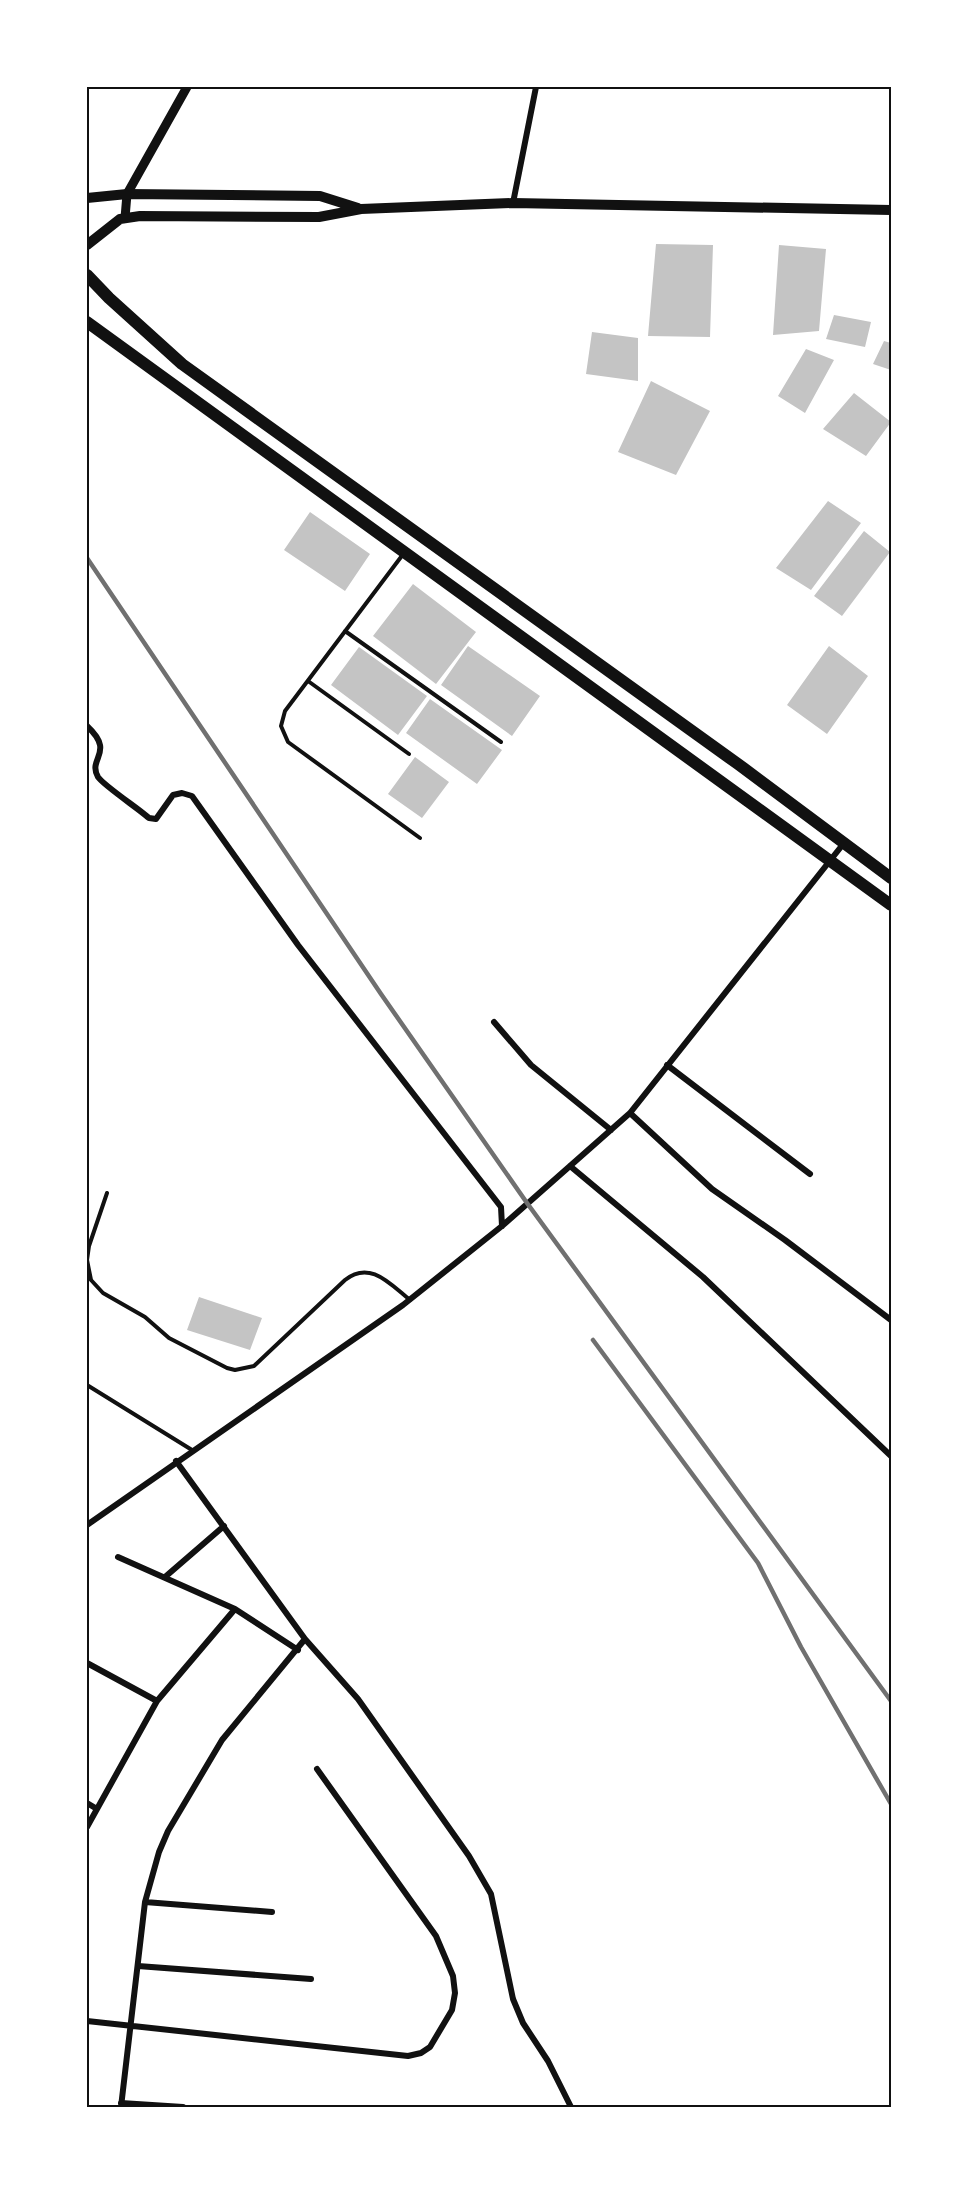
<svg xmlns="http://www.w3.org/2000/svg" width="978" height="2194" font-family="'Fira Sans',sans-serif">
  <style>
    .building { fill: #c4c4c4 }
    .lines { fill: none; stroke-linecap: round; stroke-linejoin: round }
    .service { stroke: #111; stroke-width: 4 }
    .minor { stroke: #111; stroke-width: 6 }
    .tertiary { stroke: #111; stroke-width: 9 }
    .secondary { stroke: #111; stroke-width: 10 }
    .trunk { stroke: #111; stroke-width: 12 }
    .rail { stroke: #707070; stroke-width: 4.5 }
    .neatline { fill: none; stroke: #111; stroke-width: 2 }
  </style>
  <rect width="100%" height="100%" fill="#fff"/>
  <path class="building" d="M656 244 713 245 710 337 648 336Z
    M779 245 826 249 819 331 773 335Z
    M834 315 871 322 865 347 826 339Z
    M592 332 638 338V381L586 374Z
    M884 341 891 343V370L873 364Z
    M806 349 834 360 805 413 778 396Z
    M651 381 710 411 676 475 618 452Z
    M854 393 891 422 866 456 823 429Z
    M828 501 861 523 811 590 776 568Z
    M310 512 370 554 345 591 284 550Z
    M864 531 890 552 842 616 814 596Z
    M413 584 476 632 436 684 373 636Z
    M468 646 540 696 512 736 441 685Z
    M829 646 868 676 827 734 787 705Z
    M359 647 427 696 398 735 331 685Z
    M430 699 502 750 477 784 406 733Z
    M415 757 449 782 422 818 388 794Z
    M199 1297 262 1318 250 1350 187 1330Z"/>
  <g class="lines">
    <path class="service" d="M404 553 285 711 281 726 288 742 420 838
      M345 631 501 742
      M308 681 409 754
      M107 1193 89 1246 87 1260 91 1280 103 1293 145 1317 169 1338 227 1368 235 1370 254 1366 345 1280C370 1260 390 1284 410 1300
      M87 1385 192 1450"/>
    <path class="minor" d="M513 203 536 87
      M87 726C116 753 87 758 98 777 103 785 139 809 149 818L156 819 173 795 182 793 192 796 298 945 501 1207 502 1226
      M494 1022 531 1065 611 1130
      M667 1065 810 1174
      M630 1113 712 1189 785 1240 891 1320
      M570 1166 703 1277 891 1456
      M87 1525 403 1305 502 1226 630 1113 844 843
      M118 1557 235 1609 298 1650
      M165 1577 224 1526
      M305 1639 358 1699 469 1856 491 1894 513 1999 523 2023 548 2061 571 2107
      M87 1663 157 1701
      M87 1803 97 1809
      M87 1827 157 1701 235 1609
      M145 1902 272 1912
      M138 1966 311 1979
      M87 2021 408 2056 421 2053 430 2047 452 2010 455 1993 453 1976 436 1936 317 1769
      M121 2103 183 2107
      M121 2107 145 1902 159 1852 168 1831 222 1740 305 1639 176 1461"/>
    <path class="tertiary" d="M125 218 127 194 187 87"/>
    <path class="secondary" d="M87 198 127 194 320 196 358 208
      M87 245 120 219 140 216 319 217 361 209 513 203 891 210"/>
    <path class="trunk" d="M87 275 109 298 182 364 738 764 891 878
      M87 322 891 905"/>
    <path class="rail" d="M87 558 381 994 527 1203 891 1701
      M593 1340 758 1563 801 1647 891 1804"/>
  </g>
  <rect width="978" height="2194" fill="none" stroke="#ffffff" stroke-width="177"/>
  <rect x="88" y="88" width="802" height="2018" class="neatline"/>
</svg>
